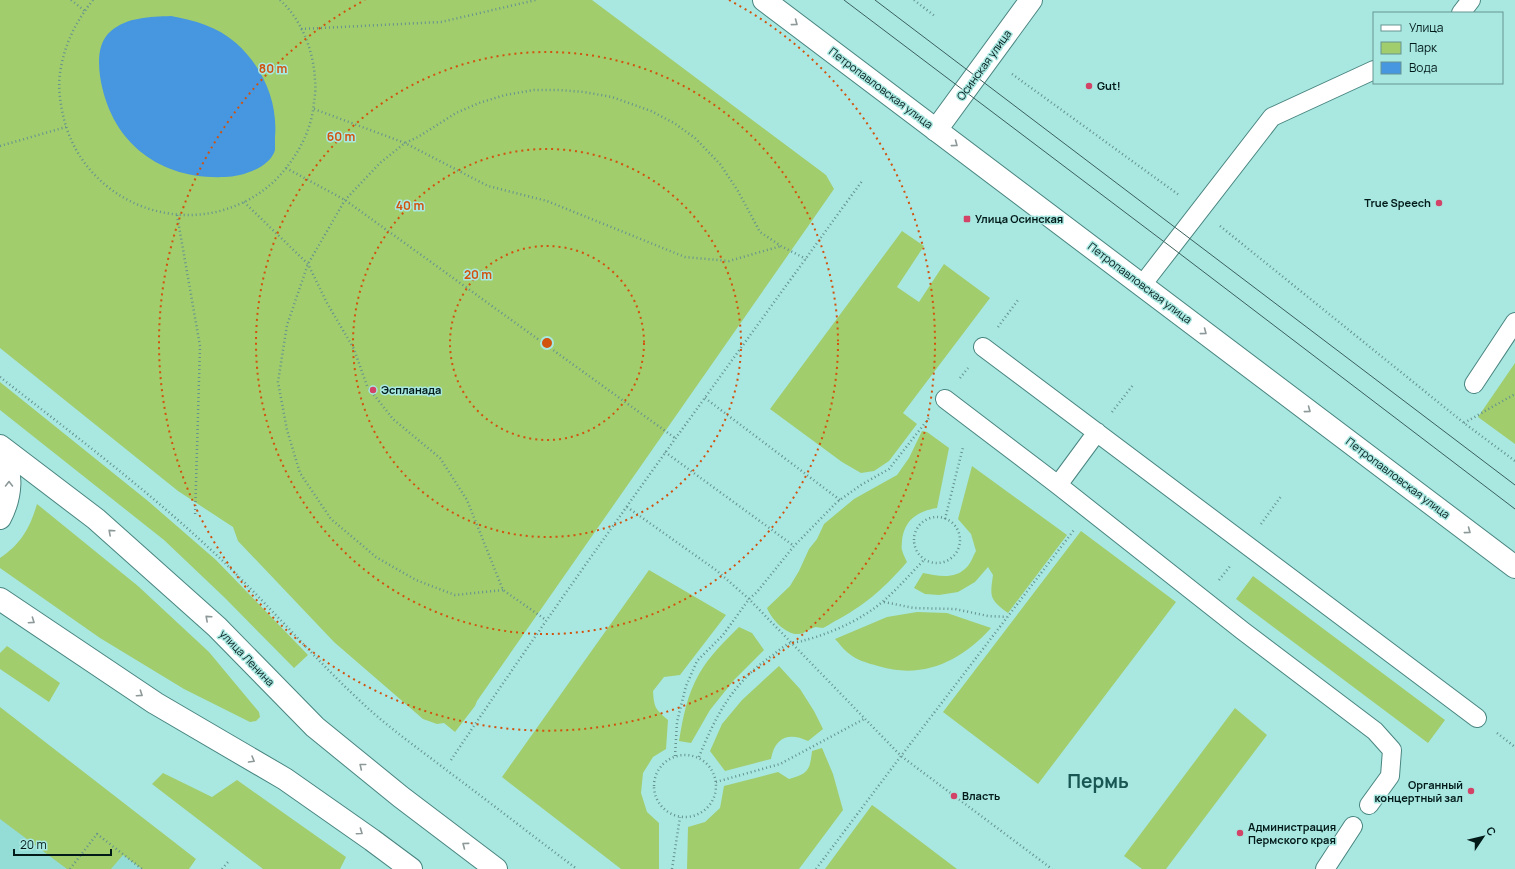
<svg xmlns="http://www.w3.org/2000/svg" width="1515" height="869" font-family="Manrope,sans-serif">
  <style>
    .built { fill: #94dcd6 }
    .green { fill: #a1cd6d }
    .water { fill: #4696e0 }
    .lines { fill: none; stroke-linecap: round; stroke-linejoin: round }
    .service-casing { stroke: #498580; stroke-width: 20 }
    .minor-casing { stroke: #498580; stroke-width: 24 }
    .primary-casing { stroke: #498580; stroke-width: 24 }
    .path { stroke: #64928e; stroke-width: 2.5; stroke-dasharray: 1 3; stroke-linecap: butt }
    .service { stroke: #fff; stroke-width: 18 }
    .minor { stroke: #fff; stroke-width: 22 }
    .primary { stroke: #fff; stroke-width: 22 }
    .tram { stroke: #3b605d; stroke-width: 1 }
    .oneway { stroke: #8d9898 }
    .ring { fill: none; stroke: #d1530d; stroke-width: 2; stroke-dasharray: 2 4 }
    .poi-dot { fill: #d24367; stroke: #a9e7e1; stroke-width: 1.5 }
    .labels { text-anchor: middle; stroke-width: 3; stroke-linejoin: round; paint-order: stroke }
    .street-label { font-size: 11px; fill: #021b19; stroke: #a9e7e1 }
    .poi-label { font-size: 11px; font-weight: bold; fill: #021b19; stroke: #a9e7e1; text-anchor: start }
    .town-label { font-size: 19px; font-weight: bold; fill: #175652; stroke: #a9e7e1 }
    .centre { fill: #d1530d; stroke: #a9e7e1; stroke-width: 2 }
    .ring-label { font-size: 12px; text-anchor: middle; font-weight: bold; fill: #d1530d; stroke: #a9e7e1; stroke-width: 3; stroke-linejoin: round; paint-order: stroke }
  </style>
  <rect width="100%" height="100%" fill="#a9e7e1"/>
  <path class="built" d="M0 755 145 869H0Z"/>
  <path class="green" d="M0 0H592L826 175 834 189 477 701 475 706 455 732 444 723 437 724 423 719 334 642 238 541 233 527 178 491 0 348Z
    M902 231 924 246 897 287 919 302 944 264 990 298 903 413 917 424 889 461 874 471 861 473 842 462 770 409Z
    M1515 363V444L1478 417Z
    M0 382 148 501 216 560 308 655 294 668 225 598 164 540 0 410Z
    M922 431 927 432 949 448 937 508C918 511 904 520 902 541 902 544 901 547 902 550 903 554 905 558 907 562 886 586 868 603 839 619 834 621 828 626 823 628 820 628 818 627 816 627 810 628 806 633 799 634 786 635 772 620 767 608L790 586 799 571 809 549 817 539 824 524 854 499 897 475 909 458Z
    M972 466 1067 535 1008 613C989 599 990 597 993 575L988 567 975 582 958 592 939 595 925 594 914 588 923 573C938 576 955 580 967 567 971 563 973 556 976 551L971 534 958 519Z
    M37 504 138 586 209 652 259 712 260 717 256 721 250 722 184 689 100 638 0 568V558C21 544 30 528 37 504Z
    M1081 531 1176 602 1038 784 943 712Z
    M649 570 726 615 680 675 664 677 653 691C654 707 655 709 668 720L666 749 653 757 643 773 641 793 647 812 659 823V869H621L502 777Z
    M1253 576 1445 720 1428 743 1236 599Z
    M917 612 947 613 991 628C961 661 923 680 878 666 867 663 856 660 847 652 843 649 839 643 835 639L887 617Z
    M739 627 752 633 764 650 734 680 710 710 691 743 679 741C683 717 687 695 699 674 709 656 725 641 739 627Z
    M7 646 60 683 49 702 0 669V653Z
    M779 666 800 689 814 711 823 729 808 741C789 732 775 737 771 759L725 771 710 751 722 724 742 700Z
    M0 707 196 859 189 869H142L123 855 111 869H67L0 819Z
    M1235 708 1267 735 1166 869H1142L1124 856Z
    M822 748 833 774 843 810 799 869H687L688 827 705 822 720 808 724 786 778 772 789 779C808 774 810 770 812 751Z
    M163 773 212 797 237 780 346 857 340 869H263L152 784Z
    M872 805 879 810 957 869H825Z"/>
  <path class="water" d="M171 16C194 20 218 27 236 43 263 67 278 102 275 137 275 141 275 146 275 150 270 168 241 177 225 177 159 180 110 142 100 76 98 60 98 42 111 31 127 17 150 17 171 16Z"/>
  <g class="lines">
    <defs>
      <path id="service" d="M1461 13 1471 0
        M1142 285 1272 117 1374 70
        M983 347 1477 718
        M1474 384 1515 322
        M945 399 1058 485 1243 631 1375 731 1392 750 1390 776 1369 805
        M1058 485 1097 432
        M1325 869 1353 826"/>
      <path id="minor" d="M936 130 1031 0"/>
      <path id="primary" d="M764 0 1515 567
        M0 446 96 519 217 627 315 727 401 797 496 869
        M0 451C14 471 11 497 0 518
        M0 599 155 703 285 779 372 840 411 869"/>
    </defs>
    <use href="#service" class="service-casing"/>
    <use href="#minor" class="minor-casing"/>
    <use href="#primary" class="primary-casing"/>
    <path class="path" d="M71 0 85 11
      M93 0C76 21 64 45 60 73 58 87 60 101 63 115 78 184 147 227 216 212 241 206 265 193 282 173 299 153 312 129 314 102 315 96 316 88 315 81 314 52 302 20 280 0
      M914 0 936 17
      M301 29 441 22 536 0
      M1012 74 1179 195
      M314 109 405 143 488 186 547 201 685 257 729 261 781 246
      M0 146 66 127
      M286 168 345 200 675 438
      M244 202 308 264 327 303 354 349 367 386 393 419 440 458 467 500 503 590 546 620
      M177 215 200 346 195 517
      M1220 226 1464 423 1515 461
      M998 327 1018 300
      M0 377C78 438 158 498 229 567 277 614 321 666 371 711 396 733 423 752 449 772 492 804 534 837 577 869
      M960 378 968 368
      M705 398 840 500
      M1112 412 1133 385
      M1464 423 1515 394
      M665 452 794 546
      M627 507 716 570 749 599 901 756 1052 869
      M914 540a23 23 0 1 1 46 0a23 23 0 1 1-46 0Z
      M945 519 963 447
      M1261 524 1282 495
      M1219 580 1231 565
      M503 590 455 595 416 580 376 557 331 519 300 473 287 430 278 382 287 325 308 264 345 200 380 163 405 143 418 137 456 113 479 103 505 95 534 90H560L584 92 612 97 651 111 674 123 695 138 720 164 738 191 760 232 781 246 806 259
      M884 602 914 608 955 609 988 616 1007 617
      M1497 733 1515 747
      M654 786a31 31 0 1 1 62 0a31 31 0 1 1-62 0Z
      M675 756 677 722 686 686 697 661 723 635 749 599 757 592 794 546 837 502 861 485 889 469 929 418
      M699 757C716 715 733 682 773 655 778 651 784 646 790 643 794 642 799 642 802 641 822 636 847 626 864 615 888 601 905 579 925 559
      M451 760C583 563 723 373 862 181
      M716 782 780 764 864 719
      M70 869 97 834 142 869
      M222 869 228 862
      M672 869 680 817
      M816 869 901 756 1074 530"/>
    <use href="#service" class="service"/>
    <use href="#minor" class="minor"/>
    <use href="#primary" class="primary"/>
    <path class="tram" d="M844 0 1171 247 1515 509
      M875 0 1515 485"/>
  </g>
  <defs><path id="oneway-chevron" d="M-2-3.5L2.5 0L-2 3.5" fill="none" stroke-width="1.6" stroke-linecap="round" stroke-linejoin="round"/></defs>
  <g class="oneway">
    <use href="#oneway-chevron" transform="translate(795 23) rotate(37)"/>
    <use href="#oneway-chevron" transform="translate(955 144) rotate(37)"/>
    <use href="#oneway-chevron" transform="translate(1204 332) rotate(37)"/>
    <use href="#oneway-chevron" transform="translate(1308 410) rotate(37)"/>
    <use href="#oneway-chevron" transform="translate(9 484) rotate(-90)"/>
    <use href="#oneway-chevron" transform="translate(1468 531) rotate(37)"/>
    <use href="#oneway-chevron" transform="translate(111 532) rotate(-138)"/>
    <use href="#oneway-chevron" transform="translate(208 618) rotate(-138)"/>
    <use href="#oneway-chevron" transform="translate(32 621) rotate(34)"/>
    <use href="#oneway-chevron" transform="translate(140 694) rotate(34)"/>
    <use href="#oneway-chevron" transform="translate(252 760) rotate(30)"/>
    <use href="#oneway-chevron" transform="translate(362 766) rotate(-141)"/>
    <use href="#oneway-chevron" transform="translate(360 832) rotate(35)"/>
    <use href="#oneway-chevron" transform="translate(465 845) rotate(-143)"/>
  </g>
  <g class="ring">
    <circle cx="547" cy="343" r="97"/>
    <circle cx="547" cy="343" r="194"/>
    <circle cx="547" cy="343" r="291"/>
    <path d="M729 0A388 388 0 1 1 365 0"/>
  </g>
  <g class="poi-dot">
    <circle cx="1089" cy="86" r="4"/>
    <circle cx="1439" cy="203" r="4"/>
    <rect x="963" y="215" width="8" height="8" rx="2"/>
    <circle cx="373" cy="390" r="4"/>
    <circle cx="1471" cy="791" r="4"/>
    <circle cx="954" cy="796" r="4"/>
    <circle cx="1240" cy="833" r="4"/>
  </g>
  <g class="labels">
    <g class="street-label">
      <text transform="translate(984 65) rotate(-54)" y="4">Осинская улица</text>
      <text transform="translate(881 88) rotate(37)" y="4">Петропавловская улица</text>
      <text transform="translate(1140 283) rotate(37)" y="4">Петропавловская улица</text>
      <text transform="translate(1398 478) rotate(37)" y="4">Петропавловская улица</text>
      <text transform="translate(247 658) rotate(46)" y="4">улица Ленина</text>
    </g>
    <g class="poi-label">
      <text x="1097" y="90">Gut!</text>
      <text x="1431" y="207" text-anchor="end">True Speech</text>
      <text x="975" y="223">Улица Осинская</text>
      <text x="381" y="394">Эспланада</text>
      <text x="1463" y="789" text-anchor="end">Органный<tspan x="1463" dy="13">концертный зал</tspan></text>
      <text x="962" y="800">Власть</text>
      <text x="1248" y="831">Администрация<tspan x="1248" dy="13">Пермского края</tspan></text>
    </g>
    <g class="town-label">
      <text x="1098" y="788">Пермь</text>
    </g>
  </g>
  <circle cx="547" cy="343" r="6" class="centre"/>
  <g class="ring-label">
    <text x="273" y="73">80 m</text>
    <text x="341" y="141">60 m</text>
    <text x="410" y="210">40 m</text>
    <text x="478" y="279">20 m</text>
  </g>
  <rect x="1373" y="12" width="130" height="72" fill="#a9e7e1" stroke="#669591"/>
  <rect x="1381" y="25" width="20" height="6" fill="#ffffff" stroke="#669591"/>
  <text x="1409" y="32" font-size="12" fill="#021b19">Улица</text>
  <rect x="1381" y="42" width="20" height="12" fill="#a1cd6d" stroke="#669591"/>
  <text x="1409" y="52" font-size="12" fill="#021b19">Парк</text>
  <rect x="1381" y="62" width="20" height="12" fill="#4696e0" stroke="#669591"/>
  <text x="1409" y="72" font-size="12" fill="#021b19">Вода</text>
  <g transform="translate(1483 837) rotate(55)" stroke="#a9e7e1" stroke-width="3" paint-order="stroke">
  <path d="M0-3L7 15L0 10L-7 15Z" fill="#021b19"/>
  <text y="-6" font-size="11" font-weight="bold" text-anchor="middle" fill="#021b19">С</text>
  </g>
  <path d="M14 849v6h97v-6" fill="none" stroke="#021b19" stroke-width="2"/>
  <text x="20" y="849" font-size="12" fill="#021b19" stroke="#a9e7e1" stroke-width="3" paint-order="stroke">20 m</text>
</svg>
